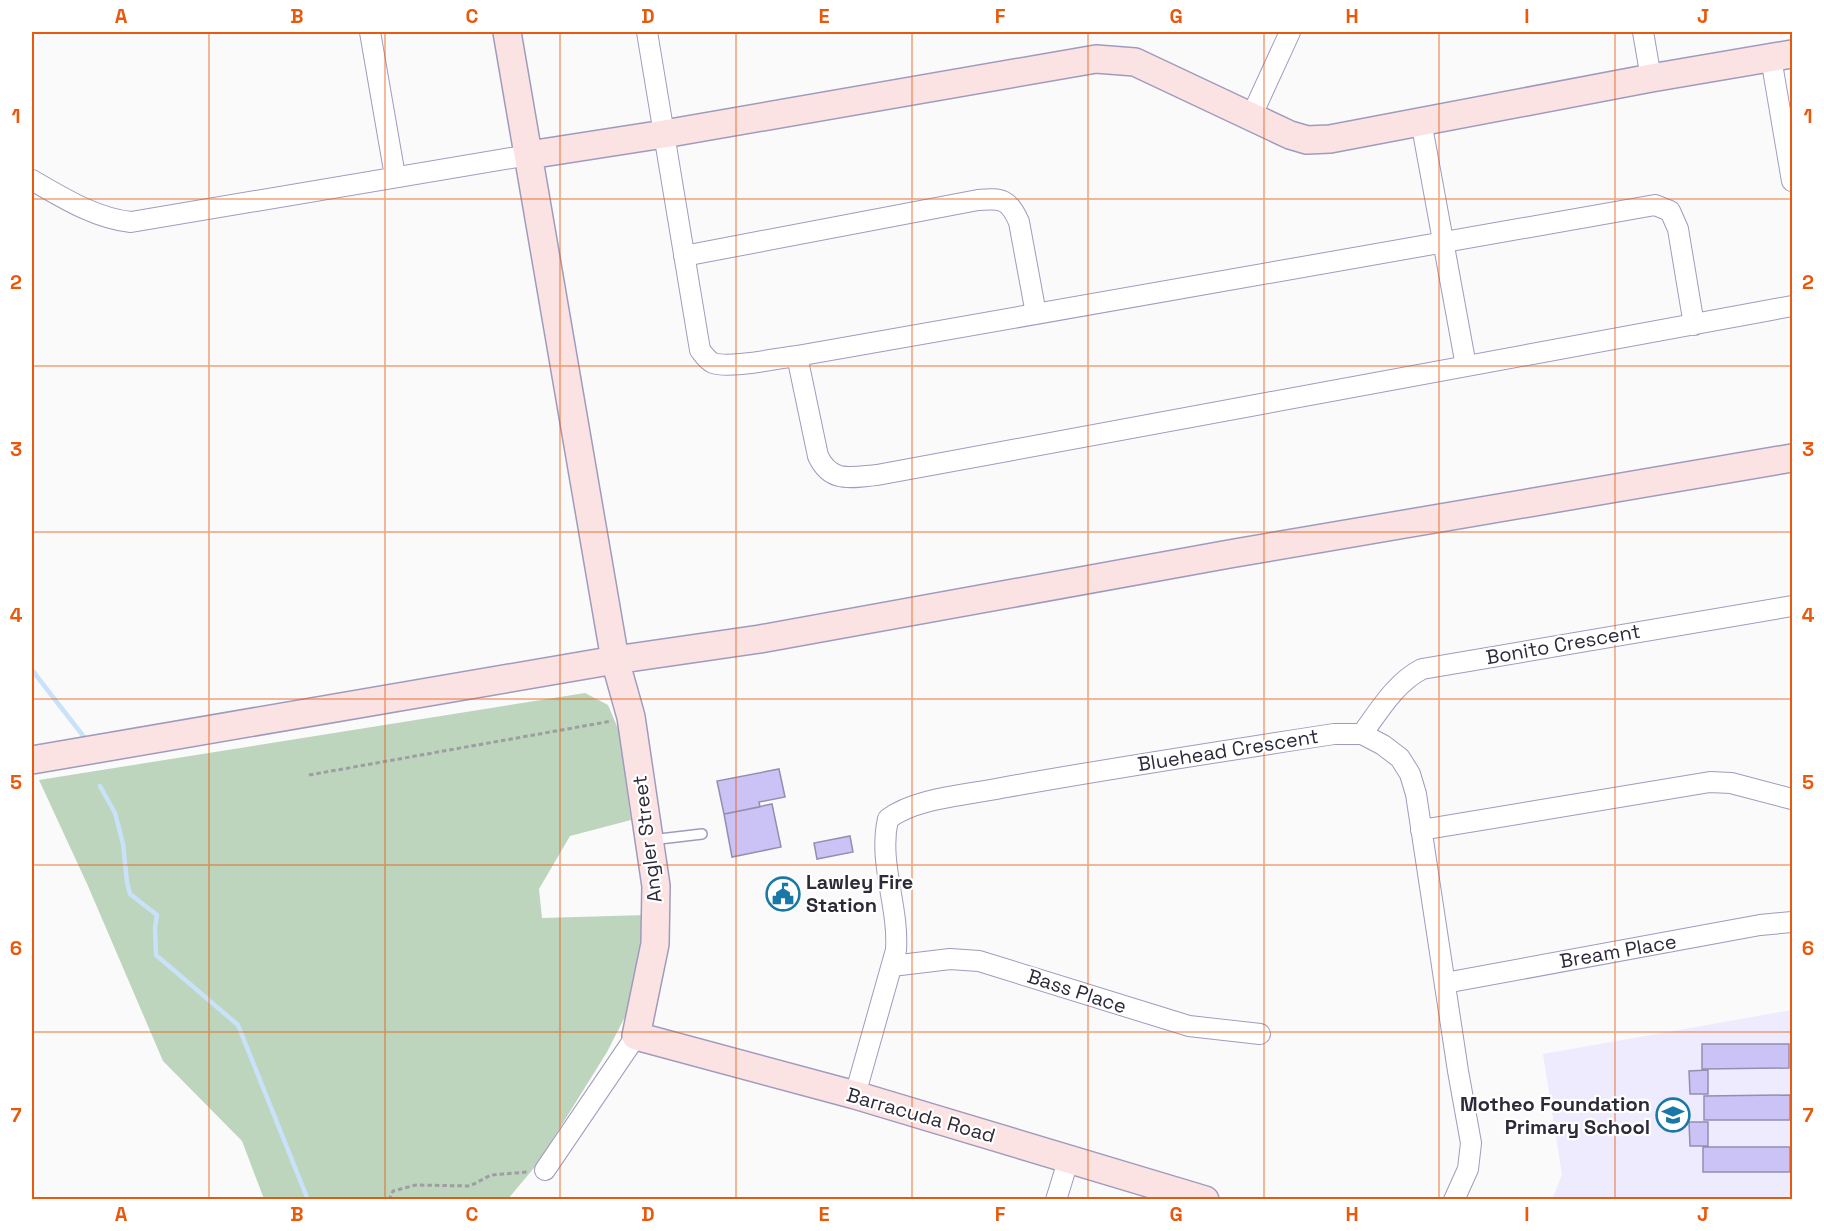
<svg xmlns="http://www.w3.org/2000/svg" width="1824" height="1231" font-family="'Space Grotesk',sans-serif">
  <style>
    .built { fill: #edebfd }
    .green { fill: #bdd5bc }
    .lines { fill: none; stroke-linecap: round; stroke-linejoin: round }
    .stream { stroke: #c9e1f9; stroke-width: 4.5 }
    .building { fill: #cbc3f5; stroke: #948fb0; stroke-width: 1.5 }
    .lane-casing { stroke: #a09bbd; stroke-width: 12 }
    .street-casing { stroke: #a09bbd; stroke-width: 22 }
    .secondary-casing { stroke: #a09bbd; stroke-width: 30 }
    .path { stroke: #9e9da3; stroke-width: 3; stroke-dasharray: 4.5 3; stroke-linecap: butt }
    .lane { stroke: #fff; stroke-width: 9 }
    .street { stroke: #fff; stroke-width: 20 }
    .secondary { stroke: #fbe3e4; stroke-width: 27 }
    .grid { fill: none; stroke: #e8590c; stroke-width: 1.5; stroke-opacity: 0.55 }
    .labels { text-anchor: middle; stroke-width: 4.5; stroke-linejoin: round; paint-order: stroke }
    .street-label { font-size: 20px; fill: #2e2b39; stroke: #fff }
    .poi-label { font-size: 20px; font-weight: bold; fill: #2e2b39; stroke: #fff; text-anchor: start }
    .neatline { fill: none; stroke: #e8590c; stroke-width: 2 }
    .grid-label { font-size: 20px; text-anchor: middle; font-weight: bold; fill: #e8590c }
  </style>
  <rect width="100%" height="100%" fill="#fafafa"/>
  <path class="built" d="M1792 1010V1199H1552L1562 1175 1543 1054Z"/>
  <path class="green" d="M585 693 608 705 619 731 631 820 570 836 539 889 542 918 646 915 630 1007 607 1052 538 1163 508 1199H264L242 1141 163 1061 88 886 39 780Z"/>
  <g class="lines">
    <path class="stream" d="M32 670 84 737
      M100 786 115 813 123 844 127 882 130 894 157 915 155 928 156 955 238 1025 308 1200"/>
  </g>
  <path class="building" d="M779 769 785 797 759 802 760 807 724 814 717 781Z
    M772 804 781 847 732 857 724 814Z
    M850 836 853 852 817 859 814 843Z
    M1702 1044H1789V1068L1702 1069Z
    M1708 1070V1094H1690L1689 1071Z
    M1790 1095V1120H1704V1096Z
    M1689 1122H1708V1146H1690Z
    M1703 1147H1790V1172H1703Z"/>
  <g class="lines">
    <defs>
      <path id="lane" d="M651 840 702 834"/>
      <path id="street" d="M370 32 395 176
        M647 32 700 350C704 355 707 360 713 363 730 369 778 358 797 356L1655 205 1670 211 1678 229 1694 325
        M1643 32 1651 78
        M1771 58 1792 181
        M1251 117 1290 32
        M1421 121 1466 366
        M32 180C63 198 95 218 131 222L529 155
        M684 256 978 200C1002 198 1009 199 1019 222L1036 314
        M797 356 818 456C831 484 852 477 877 475L1792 306
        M1362 734C1379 711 1395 683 1422 669L1792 606
        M1421 830 1710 782 1731 783 1792 799
        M892 966 950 959 979 961 1189 1026 1260 1034
        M1445 983 1760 925 1792 922
        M855 1095 896 950C899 906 878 863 888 819 915 798 967 795 1001 788 1112 768 1223 751 1334 734H1362L1383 745 1400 758 1410 774 1416 794 1458 1071 1471 1143 1468 1169 1454 1200
        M545 1170 636 1036
        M1056 1200 1069 1158"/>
      <path id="secondary" d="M507 32 615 660 631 717 656 886 655 944 636 1036 855 1095 1205 1200
        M529 155 664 134 1096 59 1135 62 1290 135 1307 140 1330 139 1651 78 1792 54
        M32 760 615 660 760 639 1235 553 1792 458"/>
    </defs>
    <use href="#lane" class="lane-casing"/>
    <use href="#street" class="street-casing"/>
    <use href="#secondary" class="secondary-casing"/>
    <path class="path" d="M309 775 612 721
      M389 1200 393 1191 416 1185 470 1186 491 1175 528 1172"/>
    <use href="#lane" class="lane"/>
    <use href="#street" class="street"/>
    <use href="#secondary" class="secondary"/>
  </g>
  <path class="grid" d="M209 32V1200M385 32V1200M560 32V1200M736 32V1200M912 32V1200M1088 32V1200M1264 32V1200M1439 32V1200M1615 32V1200M32 199H1792M32 366H1792M32 532H1792M32 699H1792M32 865H1792M32 1032H1792"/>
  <defs>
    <symbol id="civic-ring" viewBox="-11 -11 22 22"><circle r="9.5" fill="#fff" stroke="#1978a5" stroke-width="1.5"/><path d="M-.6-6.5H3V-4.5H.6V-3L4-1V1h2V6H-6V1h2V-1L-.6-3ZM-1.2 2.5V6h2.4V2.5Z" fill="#1978a5"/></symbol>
    <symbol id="school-ring" viewBox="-11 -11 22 22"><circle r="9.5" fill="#fff" stroke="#1978a5" stroke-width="1.5"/><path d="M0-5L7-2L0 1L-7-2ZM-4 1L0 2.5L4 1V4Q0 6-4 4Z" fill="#1978a5"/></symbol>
  </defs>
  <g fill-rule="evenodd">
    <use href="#civic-ring" x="764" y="875" width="38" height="38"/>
    <use href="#school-ring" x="1654" y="1096" width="38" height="38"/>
  </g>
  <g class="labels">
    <g class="street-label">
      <text transform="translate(1563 644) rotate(-10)" y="7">Bonito Crescent</text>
      <text transform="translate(1228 750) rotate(-9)" y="7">Bluehead Crescent</text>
      <text transform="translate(647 839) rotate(-97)" y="7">Angler Street</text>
      <text transform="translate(1618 951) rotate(-10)" y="7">Bream Place</text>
      <text transform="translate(1077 991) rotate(18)" y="7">Bass Place</text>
      <text transform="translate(921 1115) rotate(16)" y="7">Barracuda Road</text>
    </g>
    <g class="poi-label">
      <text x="806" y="889">Lawley Fire<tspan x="806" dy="23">Station</tspan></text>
      <text x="1650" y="1111" text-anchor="end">Motheo Foundation<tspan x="1650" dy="23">Primary School</tspan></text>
    </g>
  </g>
  <rect width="1824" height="1231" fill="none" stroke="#ffffff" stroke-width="66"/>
  <rect x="33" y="33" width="1758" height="1165" class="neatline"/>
  <g class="grid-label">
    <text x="121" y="23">A</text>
    <text x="297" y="23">B</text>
    <text x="472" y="23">C</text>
    <text x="648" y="23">D</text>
    <text x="824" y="23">E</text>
    <text x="1000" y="23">F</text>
    <text x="1176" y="23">G</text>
    <text x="1352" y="23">H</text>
    <text x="1527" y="23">I</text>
    <text x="1703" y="23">J</text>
    <text x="16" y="123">1</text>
    <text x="1808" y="123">1</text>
    <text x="16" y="289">2</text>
    <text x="1808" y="289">2</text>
    <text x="16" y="456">3</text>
    <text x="1808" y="456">3</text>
    <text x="16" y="622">4</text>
    <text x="1808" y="622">4</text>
    <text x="16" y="789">5</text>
    <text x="1808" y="789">5</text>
    <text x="16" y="955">6</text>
    <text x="1808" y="955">6</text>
    <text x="16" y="1122">7</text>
    <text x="1808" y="1122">7</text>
    <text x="121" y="1221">A</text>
    <text x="297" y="1221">B</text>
    <text x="472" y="1221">C</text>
    <text x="648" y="1221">D</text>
    <text x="824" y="1221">E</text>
    <text x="1000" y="1221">F</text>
    <text x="1176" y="1221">G</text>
    <text x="1352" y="1221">H</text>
    <text x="1527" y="1221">I</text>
    <text x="1703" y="1221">J</text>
  </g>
</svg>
